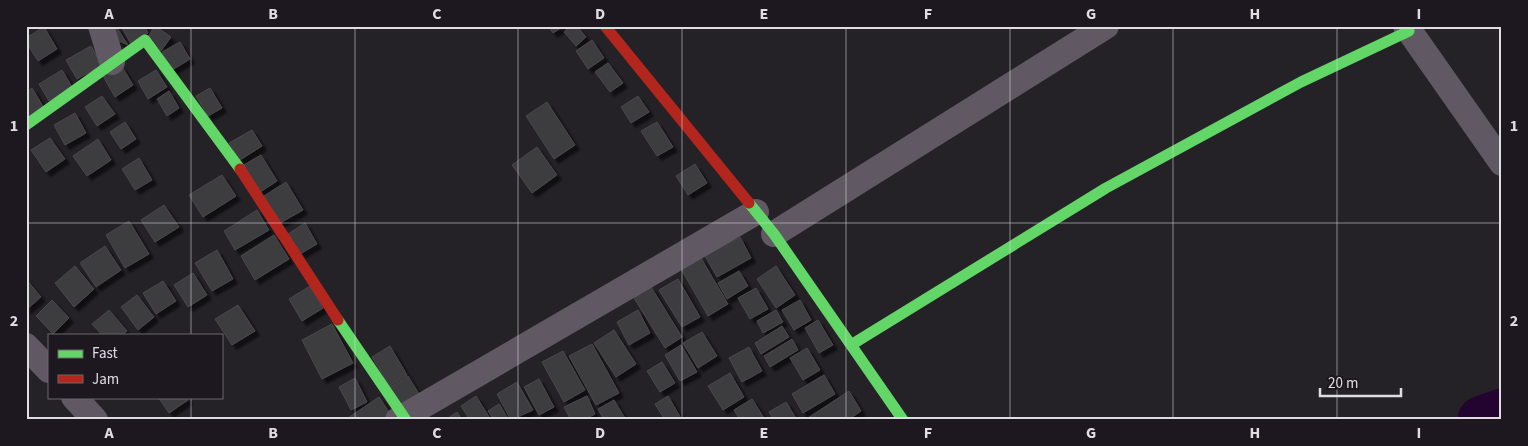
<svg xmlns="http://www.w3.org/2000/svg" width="1528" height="446" font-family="'Source Sans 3',sans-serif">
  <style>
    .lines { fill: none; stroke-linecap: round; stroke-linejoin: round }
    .river { stroke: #23032f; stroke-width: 49 }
    .building { fill: #3e3c40; stroke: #4a474a; filter: url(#shadow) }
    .street { stroke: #605963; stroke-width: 26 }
    .fast { stroke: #63d668; stroke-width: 11 }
    .jam { stroke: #b3261e; stroke-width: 11 }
    .grid { fill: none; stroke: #e0dde2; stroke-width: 1; stroke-opacity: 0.55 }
    .neatline { fill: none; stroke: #e0dde2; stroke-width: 2 }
    .grid-label { font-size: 16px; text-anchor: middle; font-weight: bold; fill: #e0dde2 }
  </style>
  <defs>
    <filter id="shadow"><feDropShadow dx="4.5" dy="4.5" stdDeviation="1" flood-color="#0009"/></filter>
  </defs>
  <rect width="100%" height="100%" fill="#252227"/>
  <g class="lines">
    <path class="river" d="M1482 420 1502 413"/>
  </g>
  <path class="building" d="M121 26H144L148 33 131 44Z
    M155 26 171 37 161 51 146 40Z
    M548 26H564L553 33Z
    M570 26H577L586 37 576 46 564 32Z
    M44 27 57 49 38 61 26 42V38Z
    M117 28 128 45 105 35Z
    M592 40 604 58 588 69 576 51Z
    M180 42 190 59 172 70 162 52Z
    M91 46 102 65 77 79 66 60Z
    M608 63 623 83 610 92 595 72Z
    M121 65 133 85 115 97 103 76Z
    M62 70 72 87 49 101 39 84Z
    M156 70 167 87 148 99 138 81Z
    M32 88 44 108 26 119V92Z
    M210 88 222 108 208 116 196 96Z
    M169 91 179 108 167 116 157 99Z
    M102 96 115 114 97 126 85 107Z
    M638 96 649 112 631 123 621 107Z
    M547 102 575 145 554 159 526 116Z
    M75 113 86 133 65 145 54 125Z
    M125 122 136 139 121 149 110 132Z
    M657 122 673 147 657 156 641 131Z
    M252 130 262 146 240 160 229 143Z
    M50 138 65 159 46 172 31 150Z
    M98 139 111 160 87 176 73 156Z
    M537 147 557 175 532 193 512 165Z
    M261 155 277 181 260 192 244 165Z
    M139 158 152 180 135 190 122 169Z
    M695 164 707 183 688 195 676 176Z
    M222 175 236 196 203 217 189 195Z
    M286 182 303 210 280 223 264 196Z
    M164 205 179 227 155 242 141 220Z
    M257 210 269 230 235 250 224 231Z
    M129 221 149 254 125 268 106 235Z
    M305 223 317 244 300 254 288 234Z
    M274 235 289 259 255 280 241 256Z
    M740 237 751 258 717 277 705 256Z
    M105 246 121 270 96 287 80 263Z
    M217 250 233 279 212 291 195 263Z
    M701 258 728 304 708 316 681 269Z
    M75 266 94 289 74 307 55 283Z
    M776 266 795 295 776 308 757 279Z
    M739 271 748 286 727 299 718 283Z
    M193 273 207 295 188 307 174 285Z
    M26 279 41 297 26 310Z
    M678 279 700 317 682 327 659 290Z
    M163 281 176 301 156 314 143 293Z
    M310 286 323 308 302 321 289 299Z
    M651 287 682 337 665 348 634 298Z
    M756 288 768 309 750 319 738 298Z
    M137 295 154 317 138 330 121 307Z
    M52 300 69 318 53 334 36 316Z
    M800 300 811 320 794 330 782 310Z
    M238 305 255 331 232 345 215 319Z
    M109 310 127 331 122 335H102L92 324Z
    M638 310 650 333 629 345 617 322Z
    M776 310 783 322 763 333 757 321Z
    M818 320 833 345 819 353 805 328Z
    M332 324 353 363 322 379 302 340Z
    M782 326 789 337 761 354 755 343Z
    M614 330 636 364 616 377 594 343Z
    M702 332 717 356 698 368 683 343Z
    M792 339 798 350 770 367 764 356Z
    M592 344 619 393 596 405 569 356Z
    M681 345 697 372 680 381 665 355Z
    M390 346 407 375 389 386 372 357Z
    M749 347 762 371 742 382 729 358Z
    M807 348 820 370 803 380 790 358Z
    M563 351 585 390 564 402 542 362Z
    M662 362 675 383 660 392 647 371Z
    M730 373 744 397 723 410 708 386Z
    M824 375 835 394 803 413 792 394Z
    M408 376 419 394 401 405 390 387Z
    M355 378 367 402 351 410 339 387Z
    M539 379 554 407 539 415 524 387Z
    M517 382 533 410 511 420 497 394Z
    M849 391 861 411 848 420H805Z
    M476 396 491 420H470L461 406Z
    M587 396 595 414 583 420H571L564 407Z
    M668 396 682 420H665L655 404Z
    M158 397H186L188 400 169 413Z
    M379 397 391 415 385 420H345Z
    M752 399 764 418 740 420 734 410Z
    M614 400 626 420H604L598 409Z
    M786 402 797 420H774L769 412Z
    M499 404 509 420H494L488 411Z
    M457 412 462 420H445Z"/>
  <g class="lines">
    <path class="street" d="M101 26 112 62
      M1406 26 1502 163
      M774 234 1106 26
      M26 346 49 370
      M74 397 95 420
      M398 420 756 212"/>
    <path class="fast" d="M26 125 145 40 240 169
      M749 203 774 234 903 420
      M338 320 406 420
      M851 345 1106 188 1301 82 1409 31"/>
    <path class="jam" d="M605 26 749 203
      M240 169 338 320"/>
  </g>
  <path class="grid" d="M191 26V335M355 26V420M518 26V420M682 26V420M846 26V420M1010 26V420M1173 26V420M1337 26V420M26 223H1502M191 397V420"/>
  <rect width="1528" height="446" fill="none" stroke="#1d181f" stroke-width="55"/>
  <rect x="48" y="334" width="175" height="65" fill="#1d181f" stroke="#6b676d"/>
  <rect x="58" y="350" width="25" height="8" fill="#63d668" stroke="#6b676d"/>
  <text x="92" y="358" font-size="15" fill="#e0dde2">Fast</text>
  <rect x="58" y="375" width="25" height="8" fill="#b3261e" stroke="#6b676d"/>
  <text x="92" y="384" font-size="15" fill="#e0dde2">Jam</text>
  <path d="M1320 388v8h81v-8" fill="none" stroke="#e0dde2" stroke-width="2.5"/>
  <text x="1328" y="388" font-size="15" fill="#e0dde2" stroke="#1d181f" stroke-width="4" paint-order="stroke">20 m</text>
  <rect x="28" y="28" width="1472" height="390" class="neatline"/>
  <g class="grid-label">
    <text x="109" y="19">A</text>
    <text x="273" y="19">B</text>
    <text x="437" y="19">C</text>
    <text x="600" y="19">D</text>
    <text x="764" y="19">E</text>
    <text x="928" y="19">F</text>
    <text x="1091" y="19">G</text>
    <text x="1255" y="19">H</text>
    <text x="1419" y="19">I</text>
    <text x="14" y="131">1</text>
    <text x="1514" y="131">1</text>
    <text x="14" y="326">2</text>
    <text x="1514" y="326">2</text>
    <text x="109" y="438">A</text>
    <text x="273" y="438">B</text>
    <text x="437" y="438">C</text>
    <text x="600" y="438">D</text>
    <text x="764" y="438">E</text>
    <text x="928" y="438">F</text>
    <text x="1091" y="438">G</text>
    <text x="1255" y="438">H</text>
    <text x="1419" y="438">I</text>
  </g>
</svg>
